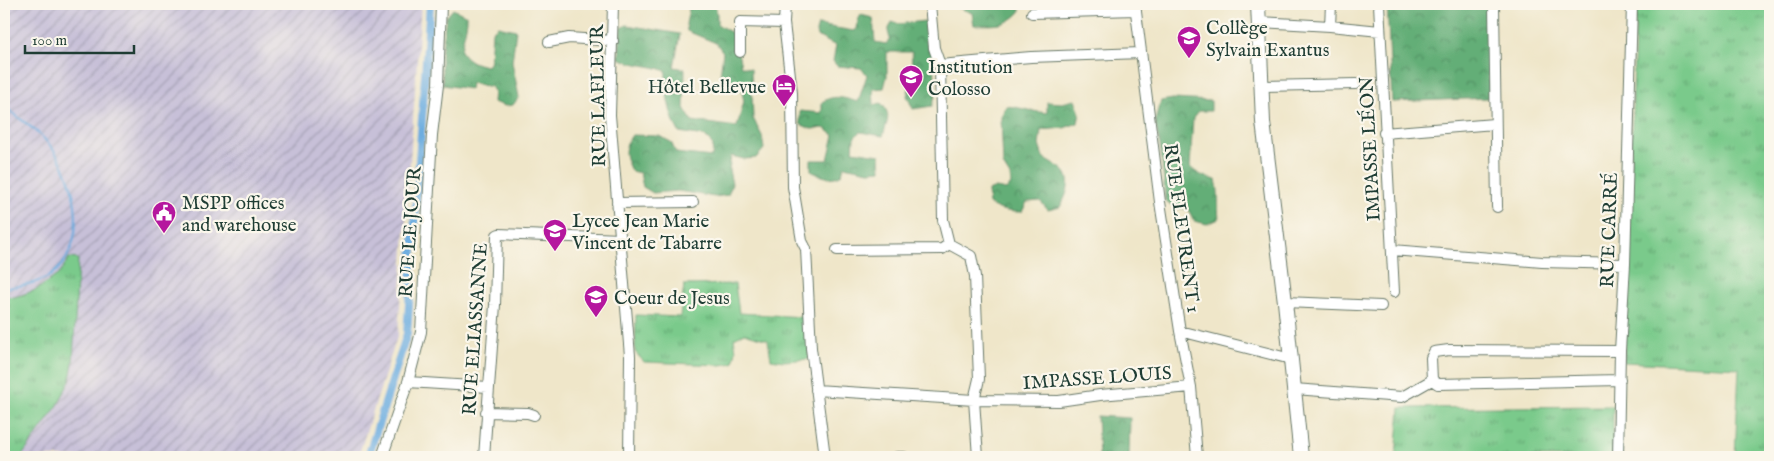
<svg xmlns="http://www.w3.org/2000/svg" width="1774" height="461" font-family="'IM FELL English',serif">
  <style>
    .industrial { fill: url(#industrial-furrows) }
    .grass { fill: url(#grass-tufts); stroke: #4c8460 }
    .forest { fill: url(#forest-crowns); stroke: #417656 }
    .lines { fill: none; stroke-linecap: round; stroke-linejoin: round }
    .stream { stroke: #6dade0; stroke-width: 2 }
    .canal { stroke: #6dade0; stroke-width: 8 }
    .minor-casing { stroke: #687868; stroke-width: 12 }
    .major-casing { stroke: #687868; stroke-width: 16 }
    .minor { stroke: #fff; stroke-width: 10 }
    .major { stroke: #fff; stroke-width: 14 }
    .labels { text-anchor: middle; stroke-width: 4.5; stroke-linejoin: round; paint-order: stroke }
    .poi-label { font-size: 19px; fill: #1f3d34; stroke: #fbf7ec; text-anchor: start }
    .street-label { font-size: 19px; fill: #1f3d34; stroke: #fbf7ec }
  </style>
  <defs>
    <pattern id="industrial-furrows" width="10" height="10" patternUnits="userSpaceOnUse" patternTransform="scale(1.25)"><rect width="10" height="10" fill="#c7c0d8"/><path d="M-1 1l2-2M0 10L10 0M9 11l2-2" fill="none" stroke="#a19db0"/></pattern>
    <pattern id="grass-tufts" width="24" height="20" patternUnits="userSpaceOnUse" patternTransform="scale(1.25)"><rect width="24" height="20" fill="#7aca8b"/><path d="M3 7l-1-3M5 7V3M7 7l1-3M15 17l-1-3M17 17v-4M19 17l1-3" fill="none" stroke="#63a572"/></pattern>
    <pattern id="forest-crowns" width="20" height="18" patternUnits="userSpaceOnUse" patternTransform="scale(1.25)"><rect width="20" height="18" fill="#63ae77"/><path d="M2 6a3 3 0 1 1 6 0M12 15a3 3 0 1 1 6 0" fill="none" stroke="#518f62"/></pattern>
  </defs>
  <rect width="100%" height="100%" fill="#fbf7ec"/>
  <filter id="ink" filterUnits="userSpaceOnUse"><feTurbulence type="fractalNoise" baseFrequency=".02" numOctaves="2"/><feDisplacementMap in="SourceGraphic" scale="10" xChannelSelector="R" yChannelSelector="G"/><feConvolveMatrix kernelMatrix="1 2 1 2 8 2 1 2 1" color-interpolation-filters="sRGB"/></filter>
  <filter id="wash" filterUnits="userSpaceOnUse"><feTurbulence type="fractalNoise" baseFrequency=".0096" numOctaves="4" result="noise"/><feDisplacementMap in="SourceGraphic" scale="20" xChannelSelector="R" yChannelSelector="G"/><feGaussianBlur stdDeviation="1.12" result="paint"/><feColorMatrix in="noise" values="0 0 0 0 0 0 0 0 0 0 0 0 0 0 0 0 0 1.4 0 .05"/><feComposite in="paint" operator="in"/></filter>
  <g filter="url(#wash)">
    <rect width="100%" height="100%" fill="#efe6c9"/>
    <path class="industrial" d="M4 4H421L398 334 358 457H21L58 405 69 258 59 274 36 290 15 297 4 296Z"/>
    <path class="grass" d="M1636 4H1770V457H1735L1739 368 1624 362Z
      M69 258 78 259 73 362 70 380 58 405 21 457H4V296L15 297 36 290 59 274Z
      M735 284 739 313 802 317 808 335 809 359 784 361 771 359 768 340 744 333 734 338 736 351 733 363 721 365 644 362 635 352 636 315 680 317 684 285Z
      M1613 406V457H1396L1400 408Z"/>
    <path class="forest" d="M690 4H715L717 14V24L734 34 741 66 751 69 753 118 762 136 764 149 756 158 744 159 731 156 729 170 732 184 728 195 715 197 678 191 653 193 643 187 640 173 631 171C624 155 622 150 632 135L659 136 671 142 676 153 712 157 713 145 704 136 679 132C669 115 665 90 666 71 650 64 637 67 619 58L621 28 627 25 680 34 674 67 685 69 684 108 692 121 737 127 744 101 741 88 729 84 720 76 723 52 716 43 687 31 686 24Z
      M949 4H1020V12C1004 28 995 24 974 25L972 13Z
      M1387 4H1488L1489 98 1392 102Z
      M453 9 467 16C468 23 462 41 461 51 468 61 475 64 487 66L490 61 492 31 498 26 516 30 512 62 519 97 513 105 505 106 493 102 494 91 491 87 471 83 470 89 443 85 441 57 446 17Z
      M861 15 873 18 875 42 886 44 890 39 888 31 892 22 898 24 925 21 931 37 934 62 936 94 932 106 913 109 907 96 911 80 912 52H887V76L884 88 873 89 874 105 881 103C892 115 887 121 883 136L860 132 854 138 853 151 880 155 881 170 869 171 844 166 842 174C831 181 821 176 811 171V160H828L834 135 824 128 811 129 800 124V111L821 113 822 110V102C834 94 844 98 858 102L867 75 861 68 837 66 833 61 836 46 817 36 816 32 818 25 854 31 857 29 858 20Z
      M1173 99 1211 101V111H1199L1193 118 1190 167C1198 175 1206 177 1216 180 1220 195 1217 204 1219 219L1207 224 1194 221 1188 209 1175 208 1165 200C1164 184 1163 168 1161 152 1158 129 1151 125 1161 101Z
      M1075 100 1080 113 1078 123 1064 128 1041 130 1039 145 1043 157C1047 161 1062 168 1064 171 1073 181 1066 197 1060 207L1048 210 1040 201 1027 202 1022 212C1009 212 1000 211 989 204L988 191 996 188 1006 190 1011 184 1010 176 1003 165 1001 117 1006 106C1020 107 1033 112 1047 113V102L1062 103Z
      M1097 416 1130 418 1129 457H1099Z"/>
    <g class="lines">
      <path class="stream" d="M4 106C18 118 36 129 48 143 75 173 90 238 57 270 44 283 22 286 4 288"/>
      <path class="canal" d="M368 457 407 334 430 4"/>
    </g>
  </g>
  <g filter="url(#ink)">
    <g class="lines">
      <defs>
        <path id="minor" d="M613 4 610 115 630 356 629 457
          M785 4 784 23 792 93 793 187 802 241 806 249 811 348 825 457
          M930 4 934 48 940 65 943 220 949 244 971 256 975 276 979 379 974 400 978 457
          M1135 4 1160 202 1180 331 1191 387 1197 457
          M1379 4 1394 292
          M1494 4 1497 207
          M1032 13 1136 10
          M1259 22 1330 26 1380 31
          M1330 26 1331 4
          M549 42 569 38 613 41
          M740 52V22L784 23
          M940 65 1031 57 1141 53
          M1261 86 1356 84
          M1384 133 1494 124
          M617 203 693 202
          M837 250 942 249 949 244
          M1392 250 1542 262 1625 264
          M1285 302 1381 306
          M1180 331 1291 359
          M1620 351 1449 350 1434 352 1431 358 1432 380 1438 384 1620 380
          M408 382 488 387
          M1294 389 1402 397 1432 380
          M816 390 974 400 1059 401 1100 395 1191 387
          M486 412 528 413 534 415
          M382 457 408 382 421 332 432 135 438 85 441 4
          M484 457 495 305 497 235 499 234 620 239
          M897 457H904
          M1618 457 1620 351 1625 264 1632 4"/>
        <path id="major" d="M1258 4 1263 122 1285 302 1301 457"/>
      </defs>
      <use href="#minor" class="minor-casing"/>
      <use href="#major" class="major-casing"/>
      <use href="#minor" class="minor"/>
      <use href="#major" class="major"/>
    </g>
  </g>
  <defs>
    <symbol id="school-pin" viewBox="-11 -11 22 30"><path d="M0 17L-7.5 6A9.5 9.5 0 1 1 7.5 6Z" fill="#b5179e" stroke="#fbf7ec"/><path d="M0-5L7-2L0 1L-7-2ZM-4 1L0 2.5L4 1V4Q0 6-4 4Z" fill="#fff"/></symbol>
    <symbol id="university-pin" viewBox="-11 -11 22 30"><path d="M0 17L-7.5 6A9.5 9.5 0 1 1 7.5 6Z" fill="#b5179e" stroke="#fbf7ec"/><path d="M0-5L7-2L0 1L-7-2ZM-4 1L0 2.5L4 1V4Q0 6-4 4Z" fill="#fff"/></symbol>
    <symbol id="hotel-pin" viewBox="-11 -11 22 30"><path d="M0 17L-7.5 6A9.5 9.5 0 1 1 7.5 6Z" fill="#b5179e" stroke="#fbf7ec"/><path d="M-6-4.5h1.5V1H6V5H4.5V3h-9V5H-6ZM-4 0a1.8 1.8 0 1 1 3.6 0ZM.5 0V-2.5h3Q6-2.5 6 0Z" fill="#fff"/></symbol>
    <symbol id="civic-pin" viewBox="-11 -11 22 30"><path d="M0 17L-7.5 6A9.5 9.5 0 1 1 7.5 6Z" fill="#b5179e" stroke="#fbf7ec"/><path d="M-.6-6.5H3V-4.5H.6V-3L4-1V1h2V6H-6V1h2V-1L-.6-3ZM-1.2 2.5V6h2.4V2.5Z" fill="#fff"/></symbol>
  </defs>
  <g fill-rule="evenodd">
    <use href="#school-pin" x="1175" y="24" width="28" height="38"/>
    <use href="#university-pin" x="897" y="63" width="28" height="38"/>
    <use href="#hotel-pin" x="770" y="72" width="28" height="38"/>
    <use href="#civic-pin" x="150" y="199" width="28" height="38"/>
    <use href="#school-pin" x="541" y="217" width="28" height="38"/>
    <use href="#university-pin" x="582" y="283" width="28" height="38"/>
  </g>
  <g class="labels">
    <g class="poi-label">
      <text x="1206" y="34">Collège<tspan x="1206" dy="22">Sylvain Exantus</tspan></text>
      <text x="928" y="73">Institution<tspan x="928" dy="22">Colosso</tspan></text>
      <text x="766" y="93" text-anchor="end">Hôtel Bellevue</text>
      <text x="182" y="209">MSPP offices<tspan x="182" dy="22">and warehouse</tspan></text>
      <text x="572" y="227">Lycee Jean Marie<tspan x="572" dy="22">Vincent de Tabarre</tspan></text>
      <text x="614" y="304">Coeur de Jesus</text>
    </g>
    <g class="street-label">
      <text transform="translate(597 96) rotate(-91)" y="7">RUE LAFLEUR</text>
      <text transform="translate(1369 149) rotate(-93)" y="7">IMPASSE LÉON</text>
      <text transform="translate(1183 228) rotate(82)" y="7">RUE FLEURENT 1</text>
      <text transform="translate(1608 230) rotate(-88)" y="7">RUE CARRÉ</text>
      <text transform="translate(409 232) rotate(-86)" y="7">RUE LE JOUR</text>
      <text transform="translate(474 329) rotate(-86)" y="7">RUE ELIASSANNE</text>
      <text transform="translate(1097 377) rotate(-4)" y="7">IMPASSE LOUIS</text>
    </g>
  </g>
  <rect width="1774" height="461" fill="none" stroke="#fbf7ec" stroke-width="20"/>
  <path d="M25 45v8h109v-8" fill="none" stroke="#1f3d34" stroke-width="2.5"/>
  <text x="32" y="45" font-size="15" fill="#1f3d34" stroke="#fbf7ec" stroke-width="4" paint-order="stroke">100 m</text>
</svg>
